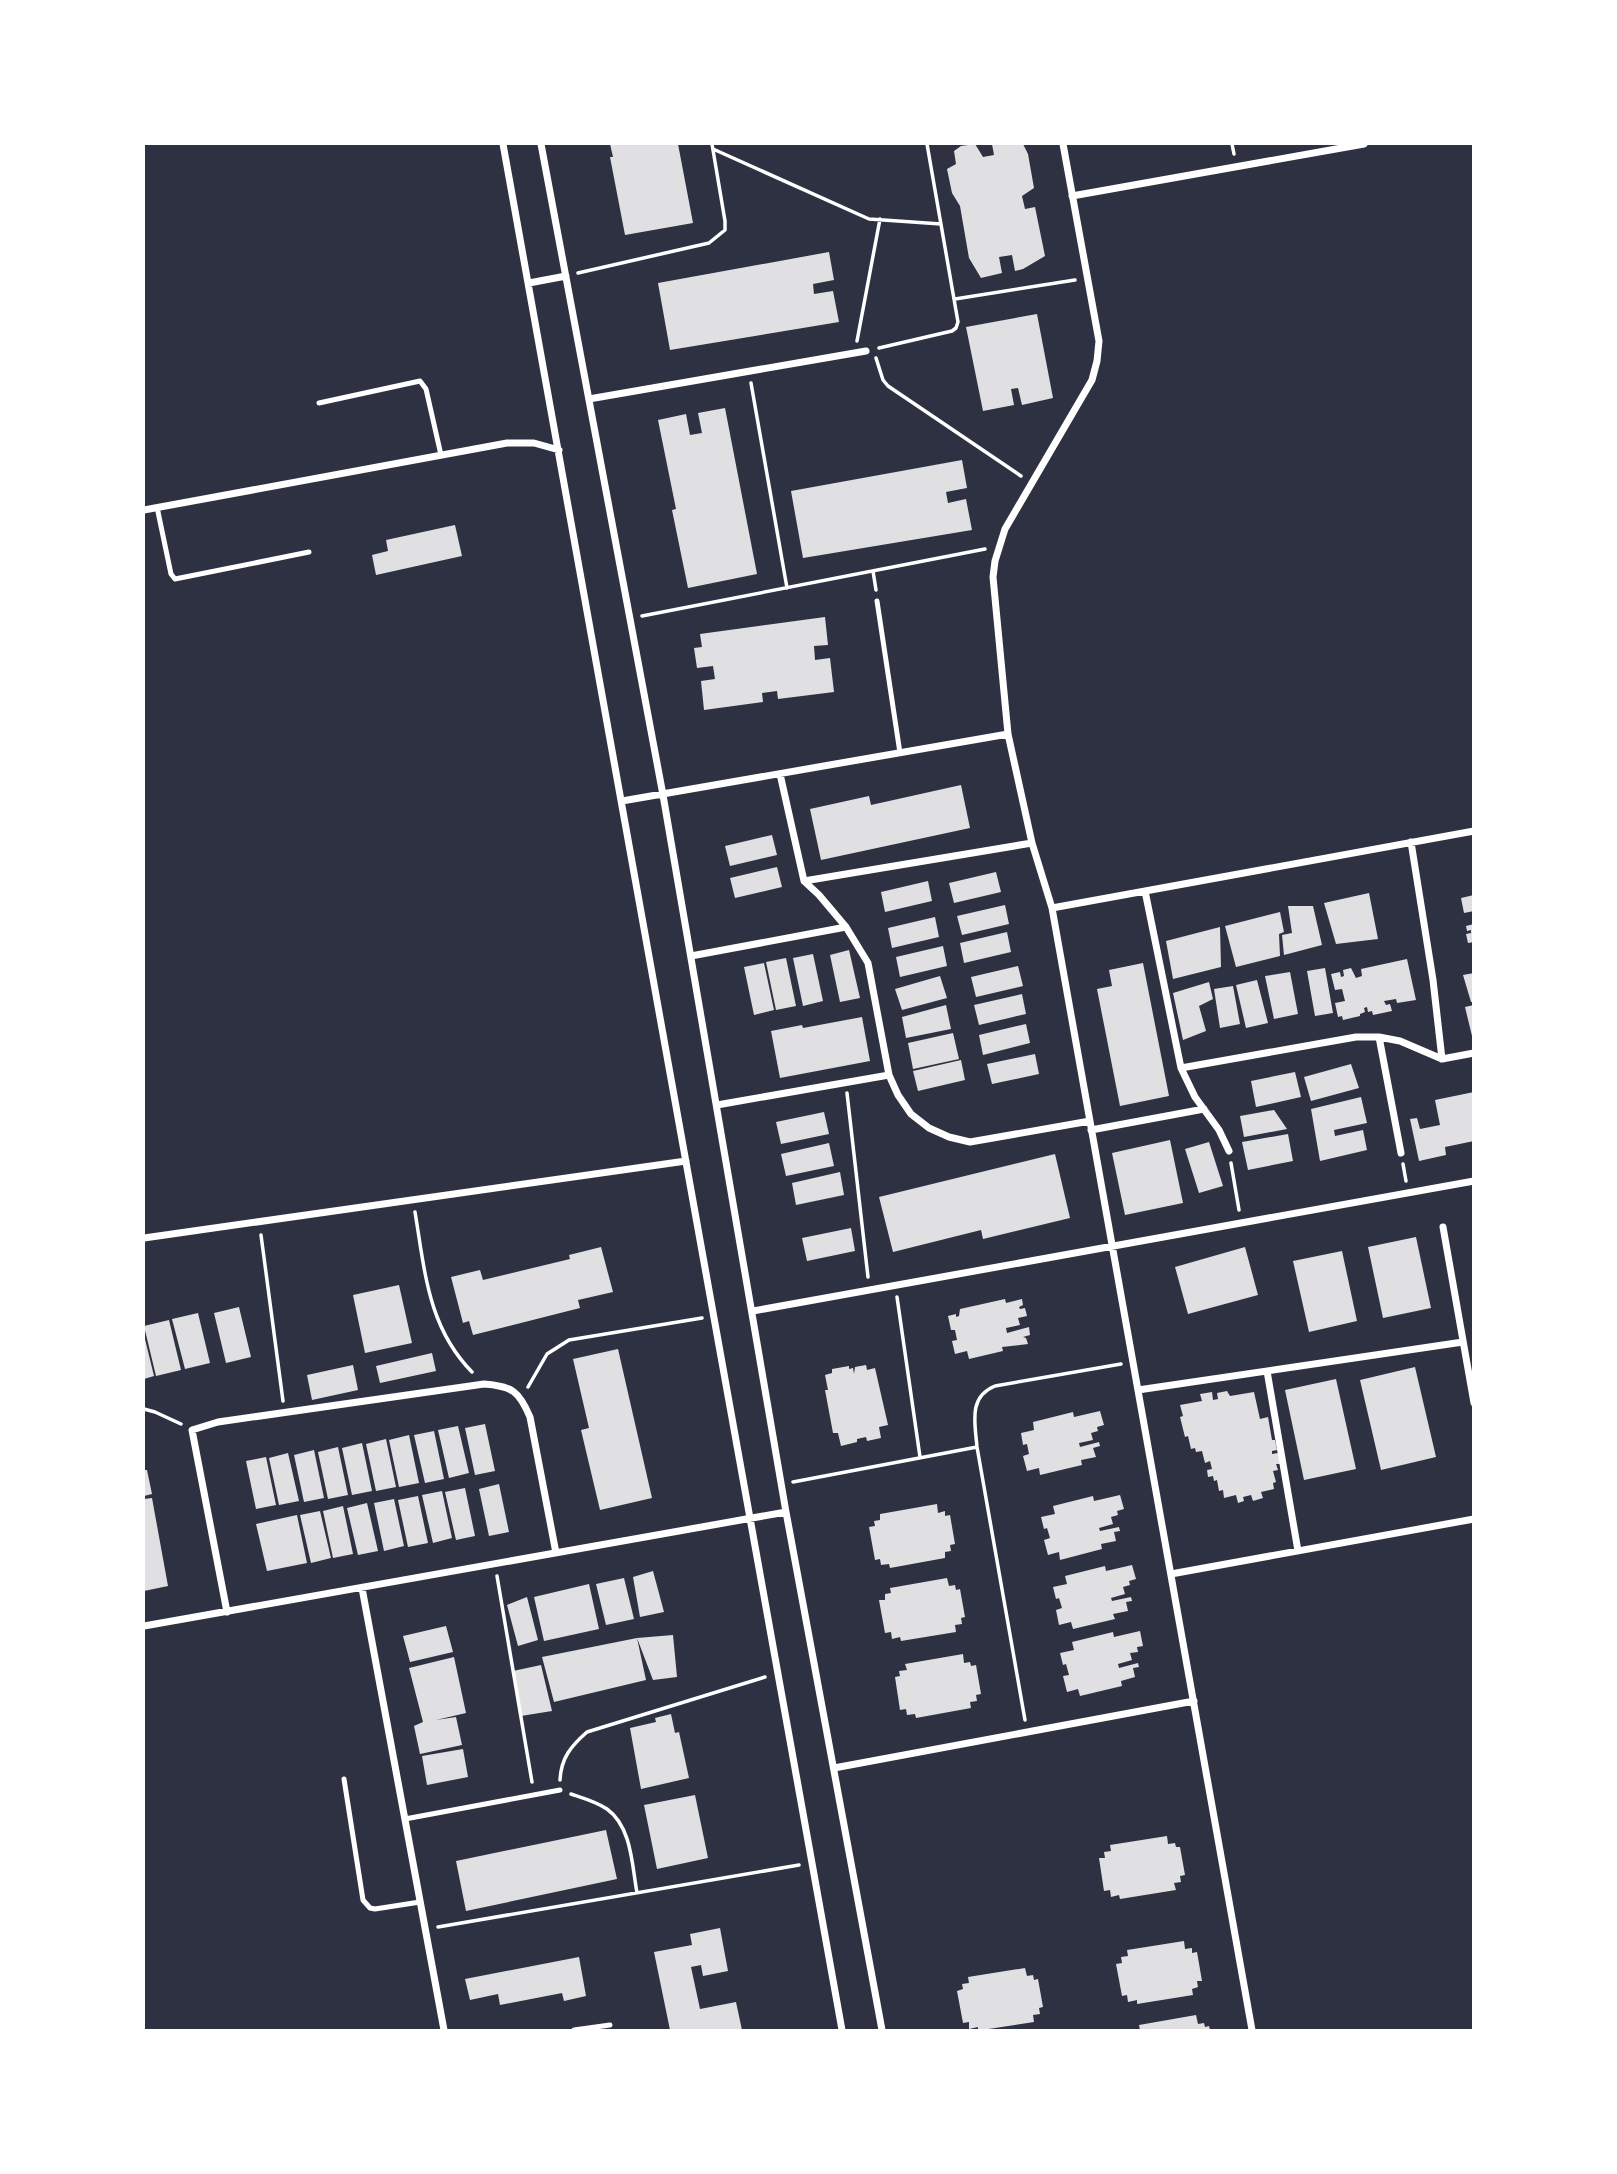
<svg xmlns="http://www.w3.org/2000/svg" width="1617" height="2174" font-family="'Fira Sans',sans-serif">
  <style>
    .building { fill: #e0e0e3 }
    .lines { fill: none; stroke-linecap: round; stroke-linejoin: round }
    .path { stroke: #fff; stroke-width: 3.5 }
    .service { stroke: #fff; stroke-width: 5 }
    .minor { stroke: #fff; stroke-width: 7 }
  </style>
  <rect width="100%" height="100%" fill="#2d3142"/>
  <path class="building" d="M610 144H678L693 223 625 235 610 157H613Z
    M975 144 983 157 994 155 992 144H1023L1028 154 1034 188 1022 196 1025 209 1035 207 1045 256 1023 269 1015 271 1012 255 999 257 1002 273 981 278 969 258 960 206 952 193 947 169 956 164 954 151 961 146Z
    M829 252 834 280 813 284 814 294 833 291 839 322 670 350 658 283Z
    M1037 314 1053 398 1022 405 1018 388 1011 389 1014 405 983 411 966 327Z
    M725 408 757 574 688 588 672 510 676 509 658 420 686 414 690 435 702 433 698 413Z
    M962 460 967 488 946 492 948 503 966 499 972 530 803 558 791 491Z
    M455 525 462 556 376 575 372 555 388 551 386 540Z
    M825 617 828 645 814 646 815 660 830 658 834 692 778 699 777 691 762 693 763 702 704 710 701 681 715 679 713 666 697 668 694 648 702 647 700 634Z
    M961 785 970 828 821 860 810 809 869 796 871 805Z
    M772 835 777 855 730 866 725 846Z
    M777 867 782 887 735 898 730 878Z
    M996 872 1001 892 954 903 949 883Z
    M928 881 932 901 885 912 881 892Z
    M1369 893 1378 939 1336 944 1324 903Z
    M1474 895V911L1464 913 1461 898Z
    M1005 905 1009 924 962 935 957 916Z
    M1288 906H1313L1322 945 1284 955 1282 935 1292 933Z
    M1280 912 1284 932 1279 934 1280 956 1236 967 1225 926Z
    M935 917 939 937 892 948 888 928Z
    M1474 924V942L1468 943 1466 934 1471 933V930L1467 931 1466 926Z
    M1220 927 1221 967 1173 979 1166 941Z
    M1007 932 1011 952 964 963 960 943Z
    M943 946 947 966 900 977 896 957Z
    M849 950 860 998 840 1002 830 955Z
    M813 954 823 1001 803 1006 793 958Z
    M786 958 796 1006 776 1010 766 962Z
    M1407 959 1416 1000 1397 1003 1396 999 1384 1001 1386 1005 1390 1004 1392 1011 1373 1015 1372 1011 1368 1012 1367 1007 1364 1008 1365 1012 1360 1014V1016L1343 1020 1342 1016 1338 1017 1335 1003 1345 1001 1342 989 1335 990 1331 974 1340 972 1341 977 1344 976 1343 970 1351 968 1356 978 1362 976 1361 969Z
    M764 963 774 1010 754 1015 744 967Z
    M1143 963 1169 1096 1120 1106 1097 989 1112 986 1109 970Z
    M1018 966 1023 986 976 997 971 977Z
    M1325 968 1333 1013 1315 1016 1307 971Z
    M1290 972 1298 1014 1274 1019 1265 976Z
    M1474 973V1002H1471L1463 975Z
    M940 976 947 998 902 1010 895 989Z
    M1257 980 1268 1023 1246 1028 1236 985Z
    M1209 982 1213 999 1199 1006 1206 1031 1183 1040 1173 993Z
    M1233 986 1240 1024 1220 1028 1214 989Z
    M1022 994 1026 1014 979 1025 974 1005Z
    M946 1005 951 1029 906 1038 902 1017Z
    M1474 1005V1036H1472L1465 1007Z
    M862 1017 870 1061 780 1078 771 1031 802 1025 803 1028Z
    M1026 1024 1030 1043 983 1055 979 1035Z
    M953 1033 959 1059 913 1069 908 1043Z
    M1035 1054 1039 1074 992 1084 987 1064Z
    M961 1060 965 1080 918 1091 913 1071Z
    M1351 1064 1359 1088 1311 1101 1304 1077Z
    M1295 1072 1301 1097 1256 1107 1251 1081Z
    M1474 1092V1141L1445 1147 1446 1155 1419 1161 1410 1119 1417 1118 1420 1129 1440 1125 1435 1100Z
    M1361 1097 1367 1123 1334 1130 1335 1136 1363 1130 1367 1150 1320 1161 1311 1109Z
    M1274 1110 1287 1129 1244 1137 1240 1116Z
    M824 1112 829 1134 781 1144 776 1122Z
    M1288 1134 1293 1161 1248 1170 1242 1142Z
    M1170 1140 1183 1203 1125 1215 1112 1153Z
    M1209 1142 1223 1186 1199 1193 1185 1149Z
    M829 1143 834 1166 786 1176 781 1154Z
    M1055 1154 1070 1218 983 1239 981 1230 893 1252 879 1197Z
    M840 1172 844 1195 796 1205 792 1183Z
    M851 1228 855 1251 807 1261 802 1238Z
    M1416 1237 1431 1308 1383 1318 1368 1247Z
    M601 1247 613 1292 578 1300 580 1308 473 1335 469 1321 463 1323 451 1277 480 1270 483 1280 570 1259 569 1255Z
    M1245 1247 1258 1295 1188 1314 1175 1267Z
    M1342 1251 1357 1321 1309 1332 1293 1261Z
    M399 1285 412 1343 365 1353 353 1295Z
    M1005 1299 1006 1303 1022 1299 1023 1305 1019 1307 1020 1309 1025 1308 1027 1316 1018 1318 1020 1325 1006 1328 1007 1333 1029 1327 1030 1335 1023 1337 1026 1338 1028 1344 1002 1347 1003 1351 969 1359 967 1351 955 1354 952 1341 957 1340 955 1330H951L948 1316 956 1314V1317L959 1316 960 1309Z
    M239 1307 251 1357 226 1363 214 1313Z
    M198 1313 210 1363 185 1369 172 1319Z
    M169 1320 181 1370 156 1376 144 1326Z
    M144 1335 154 1376 144 1379Z
    M618 1349 652 1498 600 1510 581 1430 589 1428 573 1359Z
    M432 1353 436 1371 380 1383 376 1366Z
    M353 1365 358 1390 312 1400 307 1375Z
    M866 1365 867 1370 875 1368 888 1425 879 1427 881 1438 867 1441 866 1437 857 1439V1442L841 1446 838 1433H833L825 1390H828L825 1375 832 1373V1369L849 1366V1369L853 1368 854 1374 855 1367Z
    M1415 1367 1436 1457 1381 1470 1360 1380Z
    M1336 1379 1356 1469 1304 1480 1285 1390Z
    M1227 1391 1230 1396 1254 1392 1260 1419 1268 1417 1272 1440H1275L1277 1450 1272 1451V1454L1278 1453 1280 1464H1276L1278 1470 1273 1471 1276 1482 1273 1483 1274 1489 1261 1492 1263 1498 1253 1501 1251 1495 1243 1497 1244 1501 1238 1503 1236 1495 1224 1498 1223 1490 1219 1491 1217 1480 1214 1481 1213 1476 1208 1477 1207 1470 1212 1469 1210 1461 1205 1463 1202 1451 1196 1452 1195 1448 1191 1449 1188 1436 1185 1437 1180 1417 1183 1416 1180 1405 1202 1401 1200 1394 1212 1392 1213 1400 1218 1399 1217 1393Z
    M1100 1411 1104 1425 1097 1427 1098 1431 1091 1433 1093 1440 1079 1443 1080 1447 1099 1442 1100 1446 1093 1448 1096 1457 1081 1460 1082 1465 1040 1475 1039 1468 1027 1471 1023 1456 1029 1454 1027 1444 1023 1445 1021 1433 1034 1430 1033 1422 1073 1412 1074 1417Z
    M485 1424 495 1471 475 1475 465 1428Z
    M458 1426 469 1473 449 1478 438 1430Z
    M434 1431 444 1479 425 1483 414 1435Z
    M409 1435 419 1483 399 1487 389 1440Z
    M386 1439 396 1487 376 1491 366 1444Z
    M362 1443 372 1491 352 1495 342 1448Z
    M338 1447 348 1495 328 1499 318 1452Z
    M314 1450 324 1498 304 1502 294 1455Z
    M288 1453 299 1501 279 1505 269 1458Z
    M266 1457 276 1505 256 1509 246 1461Z
    M144 1470H147L152 1494 144 1496Z
    M499 1484 509 1532 489 1536 479 1489Z
    M465 1488 475 1536 456 1540 445 1492Z
    M442 1491 452 1538 433 1543 422 1495Z
    M1120 1495 1124 1509 1117 1511 1118 1515 1111 1517 1113 1524 1099 1528 1100 1531 1119 1527 1120 1531 1114 1532 1116 1541 1101 1544 1102 1549 1060 1560 1059 1552 1048 1555 1044 1540 1050 1538 1047 1528 1044 1529 1041 1517 1055 1514 1053 1506 1093 1496 1094 1501Z
    M418 1496 428 1543 408 1547 398 1500Z
    M152 1498 168 1586 144 1591V1499Z
    M394 1499 404 1546 384 1551 374 1503Z
    M367 1503 378 1551 358 1555 347 1508Z
    M937 1504 938 1513 945 1511V1516L950 1515 955 1544 950 1545 951 1551 945 1552V1558L890 1568 889 1564 881 1565 880 1559 875 1560 869 1527 875 1526 874 1521 880 1520V1514Z
    M343 1506 353 1554 333 1558 323 1511Z
    M320 1511 331 1558 311 1563 300 1515Z
    M297 1515 307 1563 267 1571 256 1524Z
    M1132 1565 1136 1579 1129 1581 1130 1585 1123 1587 1125 1594 1111 1598 1112 1601 1131 1597 1132 1601 1126 1602 1128 1611 1113 1614 1115 1619 1073 1629 1071 1622 1059 1625 1056 1610 1062 1608 1059 1598 1056 1599 1053 1587 1067 1584 1065 1576 1105 1566 1106 1571Z
    M653 1571 664 1612 640 1617 633 1577Z
    M624 1578 634 1619 606 1625 596 1584Z
    M947 1578 949 1586 955 1585 956 1590 960 1589 965 1617 961 1618 962 1624 955 1625 956 1632 901 1641 900 1637 892 1639 891 1632 885 1633 879 1600H885V1594L891 1593 890 1588Z
    M589 1584 599 1629 544 1641 534 1597Z
    M527 1597 538 1640 518 1646 507 1605Z
    M446 1626 453 1652 410 1662 403 1636Z
    M1140 1631 1143 1646 1137 1647 1138 1652 1130 1653 1132 1660 1118 1664 1119 1668 1138 1663 1139 1667 1133 1668 1135 1677 1121 1681 1122 1686 1080 1696 1078 1689 1067 1692 1063 1676 1069 1675 1066 1664 1063 1665 1060 1653 1074 1650 1072 1642 1113 1632 1114 1637Z
    M673 1635 677 1677 653 1680 637 1638Z
    M637 1638 646 1680 554 1702 542 1657Z
    M963 1654 964 1663 970 1662 971 1666 976 1665 981 1694 976 1695 977 1701 970 1702 971 1708 916 1718 915 1714 907 1715 906 1709 900 1710 895 1677 900 1676 899 1671 907 1670 905 1664Z
    M454 1657 466 1713 436 1720 456 1717 462 1745 420 1754 414 1726 423 1722 409 1668Z
    M541 1665 552 1711 521 1716 513 1671Z
    M671 1714 675 1733 679 1732 689 1778 641 1789 630 1728 656 1722 655 1718Z
    M463 1749 468 1777 427 1785 422 1756Z
    M695 1795 708 1858 657 1869 644 1805Z
    M606 1830 617 1879 466 1911 456 1861Z
    M1167 1836 1168 1844 1175 1843 1176 1847H1180L1185 1875 1180 1876 1181 1882 1174 1883 1176 1890 1120 1899 1119 1895 1111 1897 1110 1890 1104 1891 1099 1858H1105L1104 1852 1111 1851 1110 1845Z
    M720 1928 728 1971 703 1976 701 1965 691 1967 700 2009 736 2002 742 2030H670L654 1952 692 1945 690 1934Z
    M1184 1941 1185 1949 1192 1948V1953L1197 1952 1202 1981H1197L1198 1987 1192 1989 1193 1995 1137 2004V2000L1128 2002 1127 1995 1122 1996 1116 1964 1122 1963 1121 1957 1128 1956 1127 1950Z
    M579 1957 586 1996 564 2001 562 1993 500 2005 498 1994 470 2000 465 1979Z
    M1025 1968 1027 1976 1033 1975 1034 1980 1038 1979 1043 2007 1039 2008 1040 2014 1033 2015 1034 2022 982 2030H978V2027L969 2029V2022L963 2023 957 1991 963 1989 962 1984 969 1983 968 1977Z
    M1196 2015 1198 2024 1204 2023 1205 2027 1209 2026 1210 2030H1140L1139 2025Z"/>
  <g class="lines">
    <path class="path" d="M1232 144 1234 154
      M713 149 869 219 941 224
      M578 273 709 243 725 230V221L712 144
      M955 299 1075 280
      M857 341 880 219
      M879 348 952 331 956 328 958 322 927 144
      M876 358 883 380 888 386 1021 476
      M751 383 787 588
      M873 571 876 590
      M642 616 985 549
      M847 1093 868 1277
      M1231 1163 1239 1210
      M1403 1164 1406 1181
      M415 1212C425 1272 428 1327 472 1372
      M261 1235 283 1401
      M897 1297 920 1457
      M528 1387 547 1354 569 1340 702 1318
      M144 1409 155 1412 181 1424
      M793 1482 977 1447
      M497 1576 532 1782
      M1025 1720 977 1447C975 1423 968 1397 995 1386L1121 1364
      M560 1780C561 1758 571 1746 587 1732L765 1677
      M571 1794C583 1798 597 1802 607 1809 632 1827 632 1866 637 1893
      M438 1927 799 1865"/>
    <path class="service" d="M319 403 420 381 426 389 441 455
      M157 507 171 574 175 579 309 552
      M877 601 900 753
      M344 1779 363 1900 370 1908 375 1909 420 1902
      M405 1819 560 1790
      M574 2030 610 2025"/>
    <path class="minor" d="M503 144 842 2030
      M541 144 663 795 786 1512 882 2030
      M1063 144 1099 341 1097 361 1092 380 1005 529 995 561 993 577 1008 734 1032 843 1052 908 1252 2030
      M1072 196 1364 144
      M529 283 566 276
      M589 399 866 351
      M144 510 507 443H534L559 450
      M780 774 804 881 819 895 846 927 868 963 889 1075 898 1095 911 1114 929 1128 949 1137 970 1142 1090 1121
      M622 801 1008 734
      M1411 842 1433 980 1442 1059
      M804 881 1032 843
      M1145 891 1181 1068 1195 1097 1219 1130 1229 1151
      M1052 908 1474 831
      M691 956 846 927
      M1379 1037 1401 1153
      M1181 1068 1356 1037H1379L1400 1041 1442 1059 1474 1053
      M717 1105 889 1075
      M1091 1130 1204 1109
      M1443 1227 1474 1403
      M144 1238 686 1161
      M753 1311 1474 1181
      M1267 1371 1298 1551
      M1138 1390 1463 1342
      M1171 1574 1474 1519
      M362 1588 444 2030
      M227 1612 192 1430 218 1422 484 1384C512 1386 519 1391 530 1417L556 1553
      M144 1626 786 1512
      M834 1768 1194 1701"/>
  </g>
  <rect width="1617" height="2174" fill="none" stroke="#ffffff" stroke-width="290"/>
</svg>
